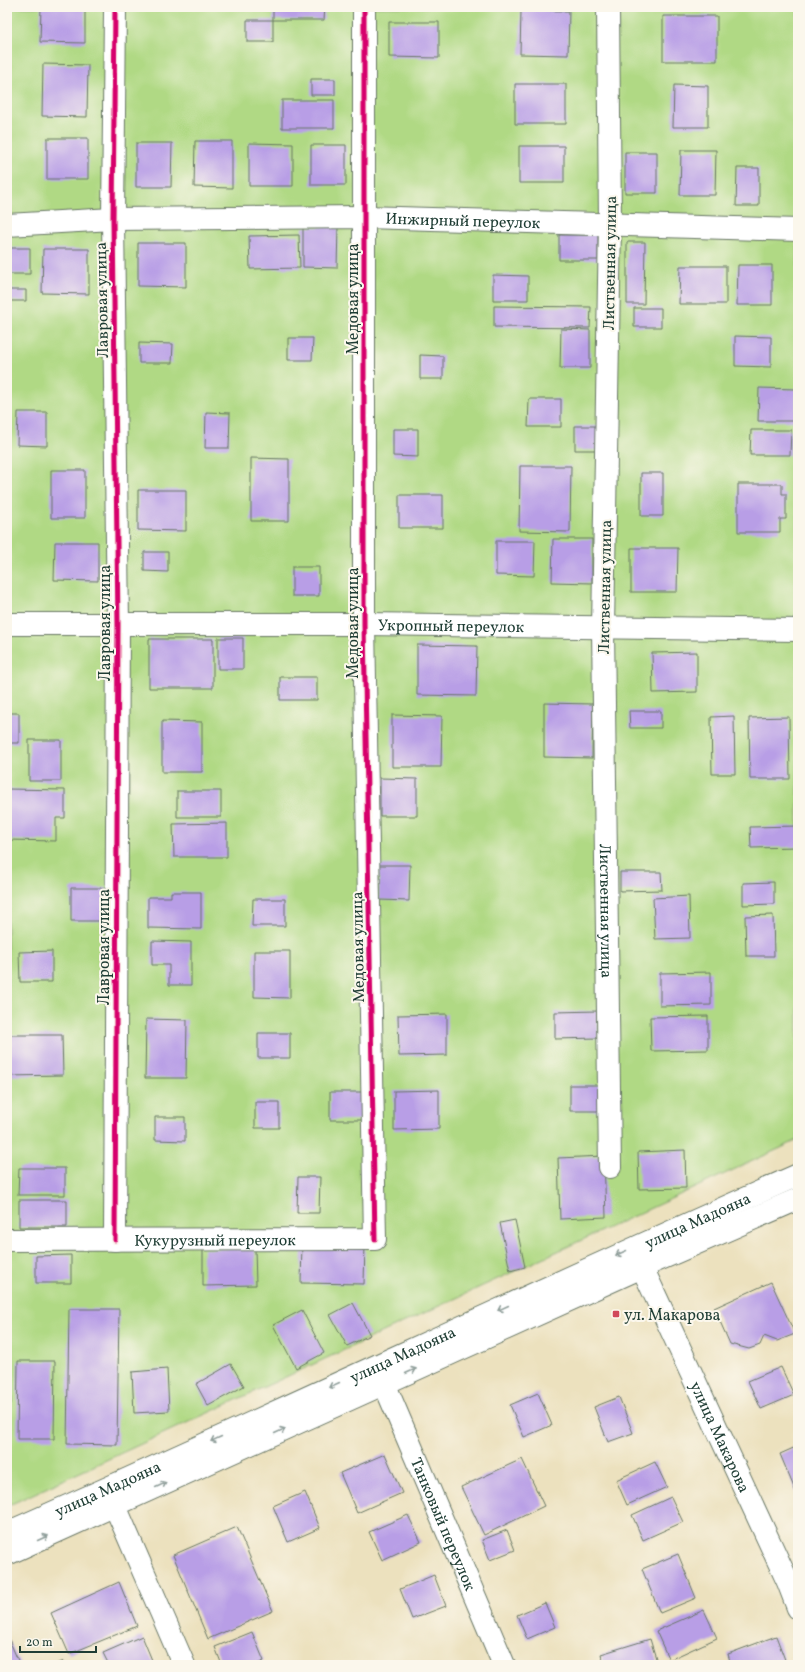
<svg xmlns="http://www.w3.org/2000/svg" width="805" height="1672" font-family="Vollkorn,serif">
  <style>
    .green { fill: #b0d984; stroke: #688b5c }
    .building { fill: #b89ee6 }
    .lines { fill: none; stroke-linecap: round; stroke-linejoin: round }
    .minor-casing { stroke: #677664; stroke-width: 24 }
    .major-casing { stroke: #677664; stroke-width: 24 }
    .minor { stroke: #fff; stroke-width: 22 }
    .major { stroke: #fff; stroke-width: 22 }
    .cycleway-casing { stroke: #fbf7ec; stroke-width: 8 }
    .cycleway { stroke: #d6006c; stroke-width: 5 }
    .oneway { stroke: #8f9e9a }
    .poi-dot { fill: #d1495b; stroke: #fbf7ec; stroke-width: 1.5 }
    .labels { text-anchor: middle; stroke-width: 4; stroke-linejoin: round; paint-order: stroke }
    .street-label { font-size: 16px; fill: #1f3d34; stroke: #fbf7ec }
    .poi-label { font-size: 16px; fill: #1f3d34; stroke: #fbf7ec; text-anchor: start }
  </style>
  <rect width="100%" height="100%" fill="#fbf7ec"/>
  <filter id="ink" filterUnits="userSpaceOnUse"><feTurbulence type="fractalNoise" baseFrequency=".025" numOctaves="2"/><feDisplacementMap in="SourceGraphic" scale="8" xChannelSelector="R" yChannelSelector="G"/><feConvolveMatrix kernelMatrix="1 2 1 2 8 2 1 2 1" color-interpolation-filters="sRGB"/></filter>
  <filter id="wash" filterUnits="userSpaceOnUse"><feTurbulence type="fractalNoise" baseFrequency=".012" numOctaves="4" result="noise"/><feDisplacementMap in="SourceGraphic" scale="16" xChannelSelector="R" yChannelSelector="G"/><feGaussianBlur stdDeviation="0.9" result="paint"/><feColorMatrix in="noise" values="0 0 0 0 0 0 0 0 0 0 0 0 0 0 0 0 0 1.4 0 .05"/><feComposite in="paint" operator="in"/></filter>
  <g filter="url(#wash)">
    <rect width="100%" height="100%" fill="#ece1be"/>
    <path class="green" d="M7 7H798V1140L7 1506Z"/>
    <g id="blocks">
      <path class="building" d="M41 7H85V43L40 42Z
        M273 7H325L324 20H273V42H247V20H273Z
        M521 10 569 11 568 55 520 54Z
        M663 16H717V61H663Z
        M389 22H439V58L389 57Z
        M43 64 88 65 87 117 42 116Z
        M311 79H335V95H311Z
        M515 84H566V124H515Z
        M674 85 708 86V127H673Z
        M282 100H334V128H282Z
        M47 138H88V179H47Z
        M195 141H232V188L194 187Z
        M136 143H172L171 187H136Z
        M249 143 293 144V186H249Z
        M311 145H346V185H311Z
        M519 146H564V183H519Z
        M681 150H716L715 195H680Z
        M625 152H657V193H625Z
        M737 168H759V206H736Z
        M303 227H338L337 268 303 267Z
        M299 235 300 268 250 269 249 236Z
        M559 235H598V260H559Z
        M627 242H645L644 304H627Z
        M138 243H186V287L138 286Z
        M7 248H30V274H7Z
        M43 249H89V294L42 293Z
        M738 265H772V305H737Z
        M680 266H726V304H679Z
        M493 275 528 276V300H493Z
        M9 290H26V301H9Z
        M494 306 591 307 590 328 494 327Z
        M634 308H661V327H634Z
        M561 329 590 330V368H560Z
        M735 336 771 337V367L735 366Z
        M288 338H313L312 360H288Z
        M139 343 173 344 172 363H139Z
        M420 355 443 356V379H420Z
        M759 388 796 389V421H758Z
        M529 399H561V427H528Z
        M18 412H47V446L17 445Z
        M206 412 230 413 229 448H205Z
        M575 426H602V450H575Z
        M393 429H418V457L393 456Z
        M751 430H791L790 455H750Z
        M251 458 289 459V521H251Z
        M520 466H571L570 532 519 531Z
        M51 470H85V518H51Z
        M641 473H663V516H641Z
        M738 484H782V494H786V519H780V532H738Z
        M138 490H186V531L138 530Z
        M399 495H443V528H399Z
        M553 539H592V583L552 582Z
        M496 541H535L534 576 496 575Z
        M55 542H98V581L54 580Z
        M631 548H678L677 592H631Z
        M144 552H168V572L144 571Z
        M292 567H319V596H292Z
        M218 638H243V669H218Z
        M149 639H213V688H149Z
        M417 645 477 646 476 696 417 695Z
        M697 652V692L653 693 652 653Z
        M280 677H317V700H280Z
        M544 703 593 704 592 758 544 757Z
        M629 711H661V728H630Z
        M7 713H19V743H7Z
        M392 715 442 716 441 767H392Z
        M734 716 735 774H712L711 717Z
        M789 717 790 779H750L749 718Z
        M162 721 202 722V772H162Z
        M29 740H61V781H29Z
        M380 778 417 779V816H380Z
        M7 789 65 790V818H56V841L7 840Z
        M177 791H221V817H177Z
        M227 823V857H174L173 824Z
        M798 826V847L751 848 750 827Z
        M379 865H410L409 901 379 900Z
        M620 872H661L662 890 620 891Z
        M774 882V904L743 905V883Z
        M71 888H107V921H71Z
        M171 892H201V929L148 928V897H171Z
        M689 896 690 938 655 939 653 898Z
        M253 899H285V926H252Z
        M773 915 774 956H746L745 916Z
        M152 941 191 942V985H169V965H152Z
        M52 951V982H20L19 952Z
        M254 951H290V998L254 997Z
        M711 972V1005L660 1006V973Z
        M598 1011V1038L555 1039V1012Z
        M447 1014V1055L399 1056 398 1015Z
        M708 1016V1050L651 1051 650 1017Z
        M146 1019 187 1020 186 1078H145Z
        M258 1033H290V1058H258Z
        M7 1035H62L63 1075 7 1076Z
        M570 1085H601L602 1111H570Z
        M439 1090V1129L394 1130V1091Z
        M330 1092H362V1120H330Z
        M255 1102H279V1128H255Z
        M155 1117H185V1141L155 1140Z
        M685 1150 686 1188 639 1189 638 1152Z
        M604 1156 606 1217 560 1219 558 1158Z
        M19 1168H65V1195H18Z
        M298 1177H320L319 1213H297Z
        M19 1200H67V1227H19Z
        M515 1220 525 1267 510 1271 500 1223Z
        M302 1243 365 1245 364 1284 301 1283Z
        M255 1248 256 1285 203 1286V1249Z
        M71 1255V1283H36V1256Z
        M771 1282 795 1334 777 1341 764 1336 760 1345 749 1349 730 1344 714 1308Z
        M353 1303 370 1335 347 1346 330 1315Z
        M69 1309H119L117 1445 67 1444Z
        M302 1310 324 1353 296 1368 273 1325Z
        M18 1361H55L54 1439H17Z
        M231 1364 244 1386 208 1406 196 1384Z
        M781 1367 794 1395 761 1409 748 1381Z
        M7 1368H10L11 1404H7Z
        M167 1369 169 1411 134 1413 132 1372Z
        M538 1393 552 1425 524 1437 510 1405Z
        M619 1397 633 1433 608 1442 594 1407Z
        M798 1446V1497L780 1454Z
        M385 1454 402 1493 357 1513 340 1473Z
        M522 1459 544 1506 484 1535 461 1487Z
        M655 1462 667 1487 627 1505 616 1480Z
        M305 1492 320 1528 288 1542 273 1506Z
        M671 1497 683 1522 643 1540 632 1515Z
        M408 1515 421 1542 382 1560 369 1532Z
        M237 1527 273 1611 208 1639 173 1555Z
        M507 1530 515 1550 490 1560 482 1540Z
        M678 1554 696 1598 660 1613 642 1569Z
        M434 1575 446 1606 412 1619 400 1589Z
        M119 1582 137 1626 69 1654 51 1613Z
        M545 1603 555 1627 527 1639 517 1615Z
        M704 1610 717 1638 669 1660 656 1631Z
        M252 1632 264 1661 255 1665H222L215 1647Z
        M7 1635 20 1665H7Z
        M142 1636 154 1665H109L103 1653Z
        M776 1636 787 1665H731L728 1654Z
        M650 1639 658 1665H604L601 1654Z
        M64 1661 66 1665H54Z"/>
    </g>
  </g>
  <g filter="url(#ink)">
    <use href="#blocks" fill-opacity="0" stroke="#677664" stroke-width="1"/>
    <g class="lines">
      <defs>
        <g id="minor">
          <path id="s1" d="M608 7 610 224 603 628 610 1167"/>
          <path id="s2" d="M7 225 113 219 365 217 798 230"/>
          <path id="s3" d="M7 624H364L798 630"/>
          <path id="s4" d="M7 1240 375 1239 364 624V7"/>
          <path d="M115 1240 118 625 113 219 115 7"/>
          <path id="s5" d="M642 1267 788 1582 798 1608"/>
          <path id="s6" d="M384 1383 504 1665"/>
          <path d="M115 1506 184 1665"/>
        </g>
        <g id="major">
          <path id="s7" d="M7 1533C272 1416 533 1292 798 1175"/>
          <path d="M7 1554 642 1267 798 1199"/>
        </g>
      </defs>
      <use href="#minor" class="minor-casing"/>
      <use href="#major" class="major-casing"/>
      <use href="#minor" class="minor"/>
      <use href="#major" class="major"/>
      <defs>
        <path id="cycleway" d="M364 7V624L375 1239
          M115 1240 118 625 113 219 115 7"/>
      </defs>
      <use href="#cycleway" class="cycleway-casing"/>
      <use href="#cycleway" class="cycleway"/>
    </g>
    <defs><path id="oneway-shaft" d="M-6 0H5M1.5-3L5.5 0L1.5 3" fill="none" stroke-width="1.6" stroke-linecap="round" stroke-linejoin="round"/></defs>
    <g class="oneway">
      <use href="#oneway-shaft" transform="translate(621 1253) rotate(156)"/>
      <use href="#oneway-shaft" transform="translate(503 1308) rotate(155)"/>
      <use href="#oneway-shaft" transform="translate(411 1371) rotate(-24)"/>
      <use href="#oneway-shaft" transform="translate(334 1385) rotate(155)"/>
      <use href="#oneway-shaft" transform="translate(280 1431) rotate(-25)"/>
      <use href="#oneway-shaft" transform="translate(216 1439) rotate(155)"/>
      <use href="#oneway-shaft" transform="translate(161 1485) rotate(-25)"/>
      <use href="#oneway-shaft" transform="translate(43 1538) rotate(-24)"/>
    </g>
  </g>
  <rect class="poi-dot" x="612" y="1310" width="8" height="8" rx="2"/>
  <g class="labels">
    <g class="street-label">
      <text dy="6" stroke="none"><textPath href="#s2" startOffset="456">Инжирный переулок</textPath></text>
      <text transform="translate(609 263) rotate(-89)" y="6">Лиственная улица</text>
      <text transform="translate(352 299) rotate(-90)" y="6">Медовая улица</text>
      <text transform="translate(101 300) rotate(-91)" y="6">Лавровая улица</text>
      <text transform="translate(604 587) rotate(-89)" y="6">Лиственная улица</text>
      <text transform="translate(104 623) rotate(-90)" y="6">Лавровая улица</text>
      <text transform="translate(352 623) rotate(-90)" y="6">Медовая улица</text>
      <text dy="6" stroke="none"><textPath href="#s3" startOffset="444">Укропный переулок</textPath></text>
      <text dy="6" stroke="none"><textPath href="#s1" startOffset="904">Лиственная улица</textPath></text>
      <text transform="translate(103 947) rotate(-90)" y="6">Лавровая улица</text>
      <text transform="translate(357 947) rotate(-91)" y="6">Медовая улица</text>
      <text dy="6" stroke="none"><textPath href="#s7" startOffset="758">улица Мадояна</textPath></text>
      <text dy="6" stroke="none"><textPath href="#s4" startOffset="208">Кукурузный переулок</textPath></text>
      <text dy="6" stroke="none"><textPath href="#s7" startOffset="434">улица Мадояна</textPath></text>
      <text dy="6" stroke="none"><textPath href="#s5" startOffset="187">улица Макарова</textPath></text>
      <text dy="6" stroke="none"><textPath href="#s7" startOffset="110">улица Мадояна</textPath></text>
      <text dy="6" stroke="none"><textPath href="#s6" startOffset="153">Танковый переулок</textPath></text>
    </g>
    <g class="poi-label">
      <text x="624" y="1320">ул. Макарова</text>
    </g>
  </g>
  <rect width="805" height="1672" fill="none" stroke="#fbf7ec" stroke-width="24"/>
  <path d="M20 1646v6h76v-6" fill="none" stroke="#1f3d34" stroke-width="2"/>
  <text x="26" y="1646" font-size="12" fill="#1f3d34" stroke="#fbf7ec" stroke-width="3" paint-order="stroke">20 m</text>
</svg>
